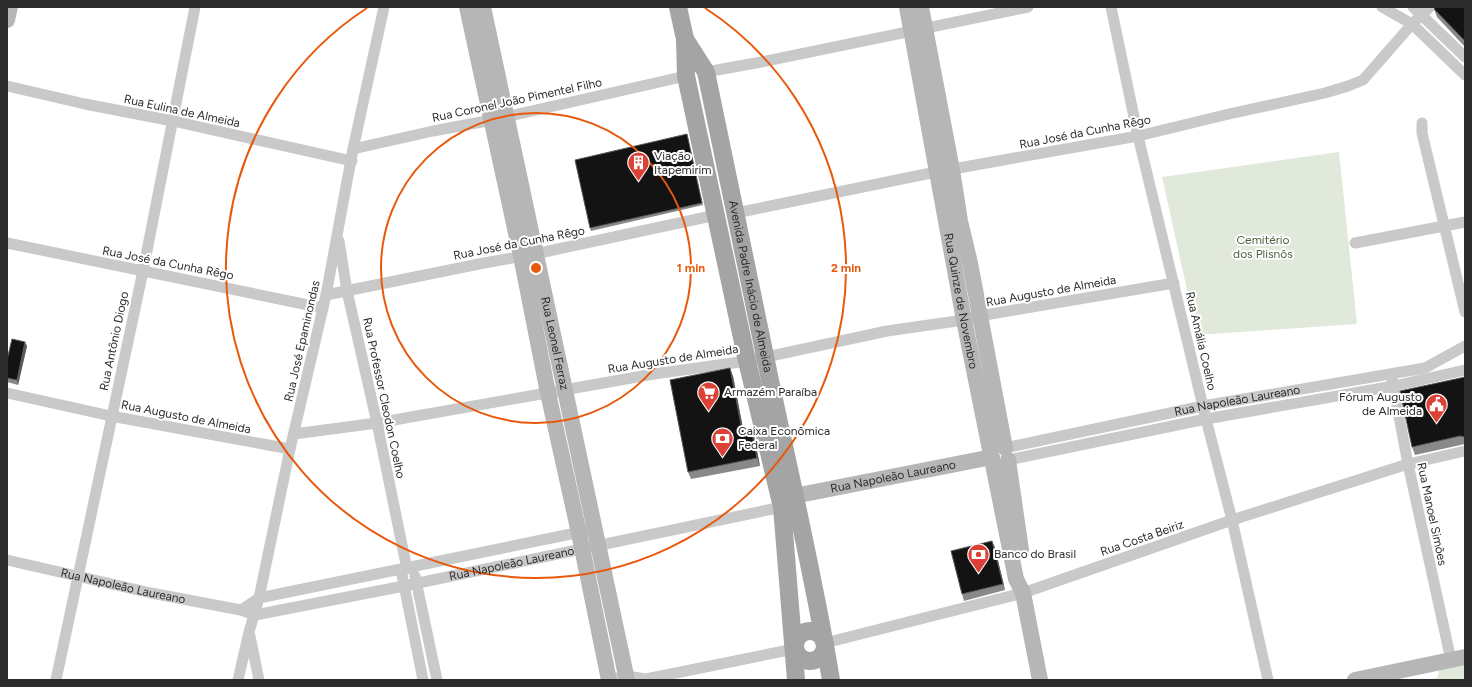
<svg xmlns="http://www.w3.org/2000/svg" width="1472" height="687" font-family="Figtree,sans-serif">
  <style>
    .green { fill: #e0e9da }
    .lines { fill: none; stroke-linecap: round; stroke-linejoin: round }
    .street { stroke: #c9c9c9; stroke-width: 11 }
    .secondary { stroke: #b6b6b6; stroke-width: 16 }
    .primary { stroke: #a4a4a4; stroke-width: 18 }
    .wall { fill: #898989 }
    .shaded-wall { fill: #5a5a5a }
    .building { fill: #131313; stroke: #5a5a5a }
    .ring { fill: none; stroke: #e8590c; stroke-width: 2 }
    .labels { text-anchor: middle; stroke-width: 4; stroke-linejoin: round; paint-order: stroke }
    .street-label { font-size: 12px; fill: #2c2c2c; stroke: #fff }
    .poi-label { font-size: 12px; fill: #2c2c2c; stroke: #fff; text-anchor: start }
    .park-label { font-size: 12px; fill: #49643c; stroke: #fff }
    .centre { fill: #e8590c; stroke: #fff; stroke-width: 2 }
    .ring-label { font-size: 12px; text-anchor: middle; font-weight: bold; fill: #e8590c; stroke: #fff; stroke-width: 4; stroke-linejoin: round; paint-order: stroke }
  </style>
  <rect width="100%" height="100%" fill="#fff"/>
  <path class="green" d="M1339 152 1357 324 1197 335 1162 177Z
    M1465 662V680H1425L1437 678 1440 667Z"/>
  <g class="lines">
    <g class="street">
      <path d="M1111 7 1138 136 1206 419 1232 520 1268 680"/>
      <path d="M1382 7 1412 24 1465 75"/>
      <path d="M1413 7 1465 57"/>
      <path d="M706 72 756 63 1028 7"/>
      <path d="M7 86 85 104 173 121 352 161"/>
      <path d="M1422 123V133L1465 312"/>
      <path d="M353 149 433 131 492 120 686 76"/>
      <path d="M736 213 936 172 1138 136 1229 114 1325 93 1348 86 1363 80 1412 24 1430 7"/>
      <path d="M339 241 347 291 377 423 407 569"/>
      <path d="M7 243 323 308"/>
      <path d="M1355 243 1465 222"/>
      <path d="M326 295 484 263 535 254 716 215"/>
      <path d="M1392 379 1408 464 1451 660"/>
      <path d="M7 393 111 416 290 449"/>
      <path d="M294 434 377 423 654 374 747 361 887 331 964 320 979 316 1174 283"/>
      <path id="s1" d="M1005 448 1203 406 1425 368 1465 346"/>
      <path d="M1008 460 1206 419 1394 386 1465 370"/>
      <path id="s2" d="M7 560 151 593 241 610 255 615 404 586 782 507"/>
      <path d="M401 570 423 680"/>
      <path d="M415 576 437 680"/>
      <path d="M241 610 259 598 586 531"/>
      <path d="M250 636 259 680"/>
      <path d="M825 643 1023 593 1232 520 1408 464 1465 451"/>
      <path d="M56 680 143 271 195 7"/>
      <path d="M238 680 249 632 259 598 290 449 326 295 353 149 384 7"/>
      <path d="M608 680 626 676 646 679 794 649"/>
    </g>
    <g class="secondary">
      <path d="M467 7 521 256 548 393 579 533 609 680"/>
      <path id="s3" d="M483 7 627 680"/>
      <path id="s4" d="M907 7 964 320 1016 579 1023 593 1040 680"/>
      <path d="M921 7 952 170 960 221 970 263 1005 448"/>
      <path d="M7 20 10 7"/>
      <path d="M1008 460 1021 550"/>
      <path id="s5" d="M794 496 992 457"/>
      <path d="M1355 680 1465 657"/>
    </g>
    <g class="primary">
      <path d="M678 7 685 39 686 76 747 361 782 507 796 680"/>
      <path id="s6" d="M685 39 706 72C726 166 745 261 765 356 787 464 813 571 831 680"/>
      <circle cx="810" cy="646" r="15"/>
    </g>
  </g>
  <path class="wall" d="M1465 7V47L1437 17 1434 9Z
    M687 134 703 205 591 231 590 228Z
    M27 346 18 385 7 382V360Z
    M733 376 743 430 754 436 760 466 691 479 688 472Z
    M1465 377V444L1415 455 1412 447Z
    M992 541 995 548 1005 590 964 601 962 594Z"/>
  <path class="shaded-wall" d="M25 342 27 346 18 385 17 380Z
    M730 368 733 376 745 438 742 430Z
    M751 428 754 436 760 466 757 458Z
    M992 541 995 548 1005 590 1003 584Z"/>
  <path class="building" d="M1436 7H1465V41L1434 9Z
    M687 134 702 203 590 228 575 160Z
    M12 339 25 342 17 380 7 378V360Z
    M730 368 742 430 751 428 757 458 688 472 670 380Z
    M1465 377V437L1460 436 1412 447 1400 391Z
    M992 541 1003 584 962 594 951 551Z"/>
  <g class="ring">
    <circle cx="536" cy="268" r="155"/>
    <path d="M705 8A310 310 0 1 1 367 8"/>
  </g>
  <defs>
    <symbol id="building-pin" viewBox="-11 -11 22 30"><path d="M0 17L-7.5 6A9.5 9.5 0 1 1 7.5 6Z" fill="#db4135" stroke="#fff"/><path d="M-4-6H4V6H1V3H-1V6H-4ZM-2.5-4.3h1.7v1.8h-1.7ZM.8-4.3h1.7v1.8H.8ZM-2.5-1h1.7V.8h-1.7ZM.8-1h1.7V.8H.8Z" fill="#fff"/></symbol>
    <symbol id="supermarket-pin" viewBox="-11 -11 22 30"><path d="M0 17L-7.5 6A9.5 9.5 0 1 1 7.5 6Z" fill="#db4135" stroke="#fff"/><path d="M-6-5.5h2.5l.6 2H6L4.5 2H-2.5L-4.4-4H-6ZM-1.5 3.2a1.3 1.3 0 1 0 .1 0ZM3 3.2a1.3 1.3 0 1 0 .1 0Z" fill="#fff"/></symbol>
    <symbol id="civic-pin" viewBox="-11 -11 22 30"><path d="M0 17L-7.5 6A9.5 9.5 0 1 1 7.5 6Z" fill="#db4135" stroke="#fff"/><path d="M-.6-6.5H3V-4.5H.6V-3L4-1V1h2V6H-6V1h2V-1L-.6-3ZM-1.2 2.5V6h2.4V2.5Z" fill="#fff"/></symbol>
    <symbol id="bank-pin" viewBox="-11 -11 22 30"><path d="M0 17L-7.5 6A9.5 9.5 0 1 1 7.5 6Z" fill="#db4135" stroke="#fff"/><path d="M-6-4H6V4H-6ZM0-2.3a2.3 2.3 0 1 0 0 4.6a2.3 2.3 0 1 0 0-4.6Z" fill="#fff"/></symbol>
  </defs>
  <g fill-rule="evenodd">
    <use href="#building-pin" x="626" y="150" width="25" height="34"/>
    <use href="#supermarket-pin" x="696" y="380" width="25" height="34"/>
    <use href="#civic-pin" x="1424" y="392" width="25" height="34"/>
    <use href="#bank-pin" x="710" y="426" width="25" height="34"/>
    <use href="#bank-pin" x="966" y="542" width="25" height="34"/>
  </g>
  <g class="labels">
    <g class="street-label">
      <text transform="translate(517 100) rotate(-12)" y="4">Rua Coronel João Pimentel Filho</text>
      <text transform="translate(182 111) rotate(12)" y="4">Rua Eulina de Almeida</text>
      <text transform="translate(1085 132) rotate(-11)" y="4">Rua José da Cunha Rêgo</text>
      <text transform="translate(519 243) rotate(-11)" y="4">Rua José da Cunha Rêgo</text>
      <text transform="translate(168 263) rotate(11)" y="4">Rua José da Cunha Rêgo</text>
      <text dy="4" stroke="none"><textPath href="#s6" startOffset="258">Avenida Padre Inácio de Almeida</textPath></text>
      <text transform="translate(1051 291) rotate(-10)" y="4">Rua Augusto de Almeida</text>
      <text dy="4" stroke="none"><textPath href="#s4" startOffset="299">Rua Quinze de Novembro</textPath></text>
      <text transform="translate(114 341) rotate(-78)" y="4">Rua Antônio Diogo</text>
      <text transform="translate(302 341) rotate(-77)" y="4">Rua José Epaminondas</text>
      <text transform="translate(1201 341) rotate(77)" y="4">Rua Amália Coelho</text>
      <text dy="4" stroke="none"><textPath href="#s3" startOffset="344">Rua Leonel Ferraz</textPath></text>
      <text transform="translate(673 359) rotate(-9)" y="4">Rua Augusto de Almeida</text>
      <text transform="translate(384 398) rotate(78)" y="4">Rua Professor Cleodon Coelho</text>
      <text dy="4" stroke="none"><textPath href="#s1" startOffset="237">Rua Napoleão Laureano</textPath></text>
      <text transform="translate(186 417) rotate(11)" y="4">Rua Augusto de Almeida</text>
      <text dy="4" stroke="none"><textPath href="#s5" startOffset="101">Rua Napoleão Laureano</textPath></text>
      <text transform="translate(1432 514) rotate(78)" y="4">Rua Manoel Simões</text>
      <text transform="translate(1142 538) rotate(-19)" y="4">Rua Costa Beiriz</text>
      <text dy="4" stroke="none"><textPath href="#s2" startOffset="516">Rua Napoleão Laureano</textPath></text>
      <text dy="4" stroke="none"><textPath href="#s2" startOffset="119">Rua Napoleão Laureano</textPath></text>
    </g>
    <g class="poi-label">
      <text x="654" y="160">Viação<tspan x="654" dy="14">Itapemirim</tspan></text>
      <text x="724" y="396">Armazém Paraíba</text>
      <text x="1422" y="401" text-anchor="end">Fórum Augusto<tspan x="1422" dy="14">de Almeida</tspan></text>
      <text x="738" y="435">Caixa Econômica<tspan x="738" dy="14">Federal</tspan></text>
      <text x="994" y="558">Banco do Brasil</text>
    </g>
    <g class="park-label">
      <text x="1263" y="244">Cemitério<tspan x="1263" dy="14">dos Plisnôs</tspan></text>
    </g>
  </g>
  <circle cx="536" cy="268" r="6" class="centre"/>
  <g class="ring-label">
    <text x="691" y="272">1 min</text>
    <text x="846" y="272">2 min</text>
  </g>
  <rect width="1472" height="687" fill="none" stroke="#2c2c2c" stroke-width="16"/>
</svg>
